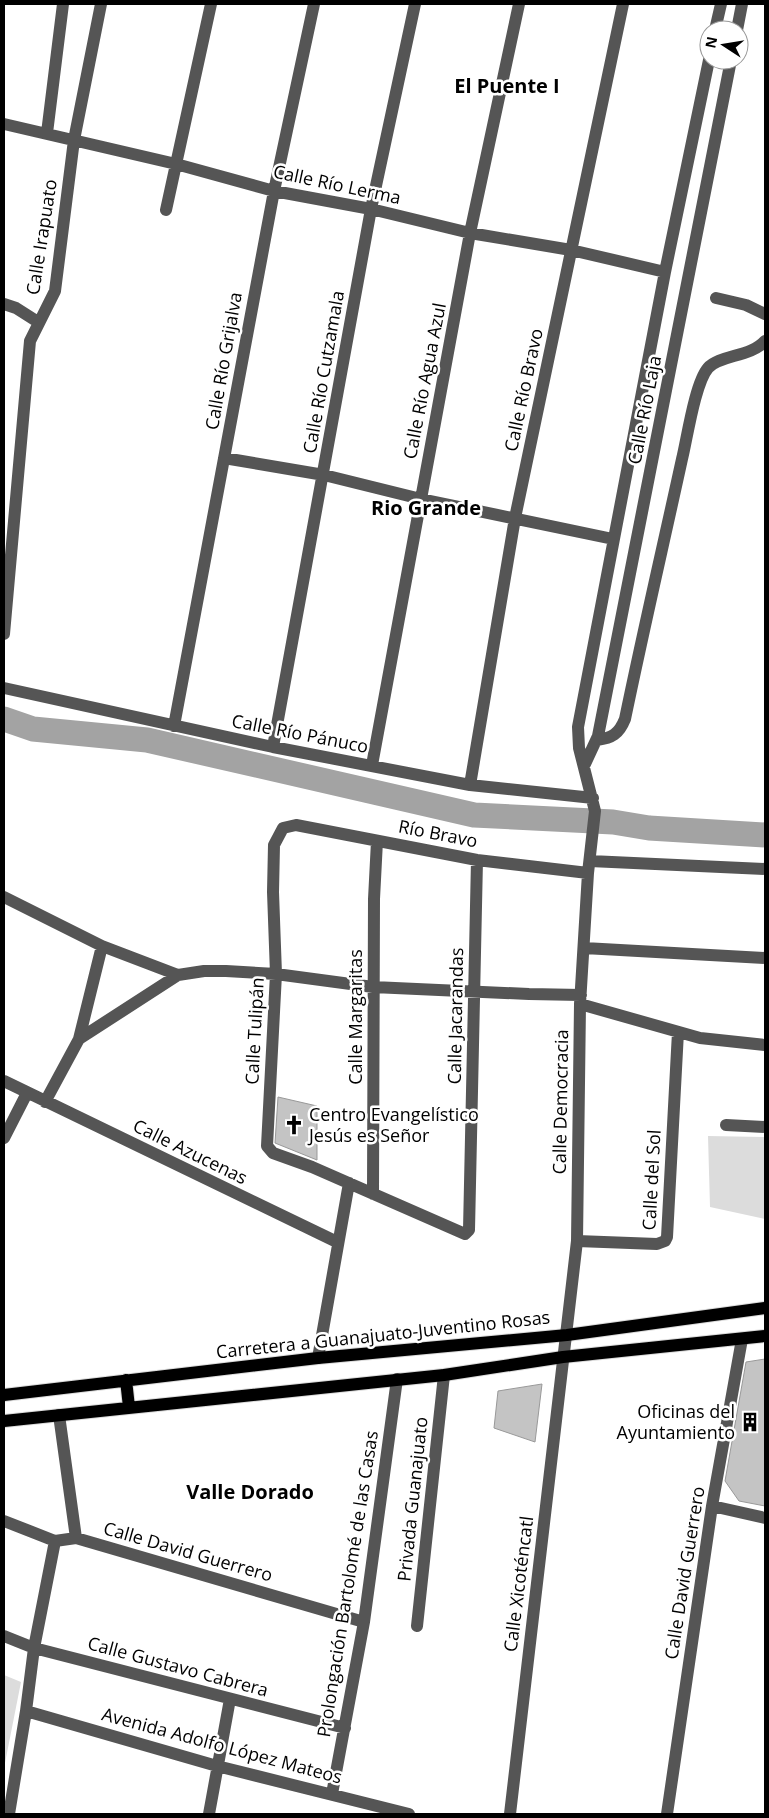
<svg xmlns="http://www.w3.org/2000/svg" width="769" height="1818" font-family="'Open Sans',sans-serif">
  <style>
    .green { fill: #dcdcdc }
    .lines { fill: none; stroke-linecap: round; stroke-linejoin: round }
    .river { stroke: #a3a3a3; stroke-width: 25 }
    .building { fill: #c4c4c4; stroke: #999 }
    .major-casing { stroke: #dbdbdb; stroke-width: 14 }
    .minor { stroke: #555; stroke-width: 12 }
    .major { stroke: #000; stroke-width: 12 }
    .labels { text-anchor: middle; stroke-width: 5; stroke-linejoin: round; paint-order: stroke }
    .street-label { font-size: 18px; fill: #000; stroke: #fff }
    .poi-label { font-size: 18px; fill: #000; stroke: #fff; text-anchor: start }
    .quarter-label { font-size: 20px; font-weight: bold; fill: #000; stroke: #fff }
  </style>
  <rect width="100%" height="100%" fill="#fff"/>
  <path class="green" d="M708 1136 765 1137V1219L710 1207Z
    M4 1675 21 1682 4 1768Z"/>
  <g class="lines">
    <path class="river" d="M4 719 33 729 147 740 474 815 613 822 649 828 765 835"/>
  </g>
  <path class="building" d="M278 1097 317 1106V1160L275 1143Z
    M765 1359V1506L739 1501 725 1481 746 1362Z
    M542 1384 535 1442 494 1428 498 1391Z"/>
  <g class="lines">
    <defs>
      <path id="major" d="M126 1380 129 1407
        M4 1395 318 1358 567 1335 765 1308
        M4 1421 444 1375 563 1357 765 1336"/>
    </defs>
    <use href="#major" class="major-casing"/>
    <path class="minor" d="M715 30 721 4
      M737 30 742 4
      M4 124 176 164 274 191 371 209 470 233 571 250 665 272
      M47 133 63 4
      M166 210 211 4
      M716 298 746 305 765 314
      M4 304 16 308 38 322
      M224 458 324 475 421 499 613 539
      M4 634 30 341 55 291 74 140 101 4
      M4 688 273 747 470 785 593 798
      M174 726 274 191 314 4
      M597 740C612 738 619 734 625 719 643 632 663 546 682 459 687 439 695 383 708 368 719 355 751 357 765 341
      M273 747 371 209 415 4
      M585 764 598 736 731 60
      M372 765 470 233 519 4
      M470 785 515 518 623 4
      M477 860 469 1230 465 1234 312 1167 273 1153 267 1146 276 974 273 892 274 845 283 828 296 825 477 860 588 873
      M590 861 765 869
      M4 897 102 946
      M584 948 765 958
      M580 1004 700 1038 765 1045
      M79 1039 102 946 178 975
      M4 1081 337 1242
      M45 1102 79 1039 178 975 204 971H226L276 974 373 987 529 994 581 995
      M726 1125 765 1127
      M4 1138 27 1093
      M373 1194 374 899 377 841
      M577 1241 657 1244 665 1241 667 1237 678 1032
      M318 1358 349 1183
      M59 1415 76 1538
      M712 1506 765 1518
      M4 1521 55 1541 76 1538 364 1622
      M417 1626 444 1375
      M4 1636 34 1648 345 1728
      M26 1711 217 1766 409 1814
      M332 1794 364 1622 397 1379
      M9 1814 26 1711 34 1648 55 1541
      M209 1814 230 1699
      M510 1814 577 1241 580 1004 588 873 595 811 579 748 578 727 665 272 709 60
      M667 1814 712 1506 742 1339"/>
    <use href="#major" class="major"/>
  </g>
  <defs>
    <symbol id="church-bare" viewBox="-9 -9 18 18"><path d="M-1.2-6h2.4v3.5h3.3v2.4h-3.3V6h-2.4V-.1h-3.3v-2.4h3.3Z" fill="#000" stroke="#fff" stroke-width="2.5" paint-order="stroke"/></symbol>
    <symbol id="building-bare" viewBox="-9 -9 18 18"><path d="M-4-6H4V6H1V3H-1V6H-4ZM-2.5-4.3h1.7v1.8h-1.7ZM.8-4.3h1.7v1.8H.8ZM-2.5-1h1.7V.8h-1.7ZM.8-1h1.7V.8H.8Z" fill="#000" stroke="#fff" stroke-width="2.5" paint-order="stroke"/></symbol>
  </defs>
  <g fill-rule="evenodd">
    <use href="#church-bare" x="280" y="1111" width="28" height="28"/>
    <use href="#building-bare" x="736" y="1408" width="28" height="28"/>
  </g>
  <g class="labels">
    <g class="street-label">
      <text transform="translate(337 185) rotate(12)" y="6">Calle Río Lerma</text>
      <text transform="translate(42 237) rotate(-81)" y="6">Calle Irapuato</text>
      <text transform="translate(224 361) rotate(-80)" y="6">Calle Río Grijalva</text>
      <text transform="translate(324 372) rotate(-80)" y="6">Calle Río Cutzamala</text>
      <text transform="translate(425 381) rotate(-79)" y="6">Calle Río Agua Azul</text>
      <text transform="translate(524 390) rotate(-78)" y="6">Calle Río Bravo</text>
      <text transform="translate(645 410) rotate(-79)" y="6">Calle Río Laja</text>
      <text transform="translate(300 734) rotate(11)" y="6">Calle Río Pánuco</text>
      <text transform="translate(438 834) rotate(11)" y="6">Río Bravo</text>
      <text transform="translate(456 1016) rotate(-89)" y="6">Calle Jacarandas</text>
      <text transform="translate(356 1017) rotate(-90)" y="6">Calle Margaritas</text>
      <text transform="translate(255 1031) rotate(-87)" y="6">Calle Tulipán</text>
      <text transform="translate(561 1102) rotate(-89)" y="6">Calle Democracia</text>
      <text transform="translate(190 1152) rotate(26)" y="6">Calle Azucenas</text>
      <text transform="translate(652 1180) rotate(-87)" y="6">Calle del Sol</text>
      <text transform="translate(383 1335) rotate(-6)" y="6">Carretera a Guanajuato-Juventino Rosas</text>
      <text transform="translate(413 1499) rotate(-84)" y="6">Privada Guanajuato</text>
      <text transform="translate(188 1552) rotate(16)" y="6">Calle David Guerrero</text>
      <text transform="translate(685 1573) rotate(-81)" y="6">Calle David Guerrero</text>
      <text transform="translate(348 1584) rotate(-81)" y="6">Prolongación Bartolomé de las Casas</text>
      <text transform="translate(519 1584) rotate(-83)" y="6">Calle Xicoténcatl</text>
      <text transform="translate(178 1667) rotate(15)" y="6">Calle Gustavo Cabrera</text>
      <text transform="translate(222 1746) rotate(15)" y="6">Avenida Adolfo López Mateos</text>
    </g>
    <g class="poi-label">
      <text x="309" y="1121">Centro Evangelístico<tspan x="309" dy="21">Jesús es Señor</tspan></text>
      <text x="735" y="1418" text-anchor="end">Oficinas del<tspan x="735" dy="21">Ayuntamiento</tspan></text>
    </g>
    <g class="quarter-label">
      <text x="507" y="93">El Puente I</text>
      <text x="426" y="515">Rio Grande</text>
      <text x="250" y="1499">Valle Dorado</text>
    </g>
  </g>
  <rect width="769" height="1818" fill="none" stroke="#000000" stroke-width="10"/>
  <g transform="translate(724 45) rotate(282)"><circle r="24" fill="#ffffff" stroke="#999999"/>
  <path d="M0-4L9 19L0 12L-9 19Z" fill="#000000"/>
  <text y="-8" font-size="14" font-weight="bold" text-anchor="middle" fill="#000000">N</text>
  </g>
</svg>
